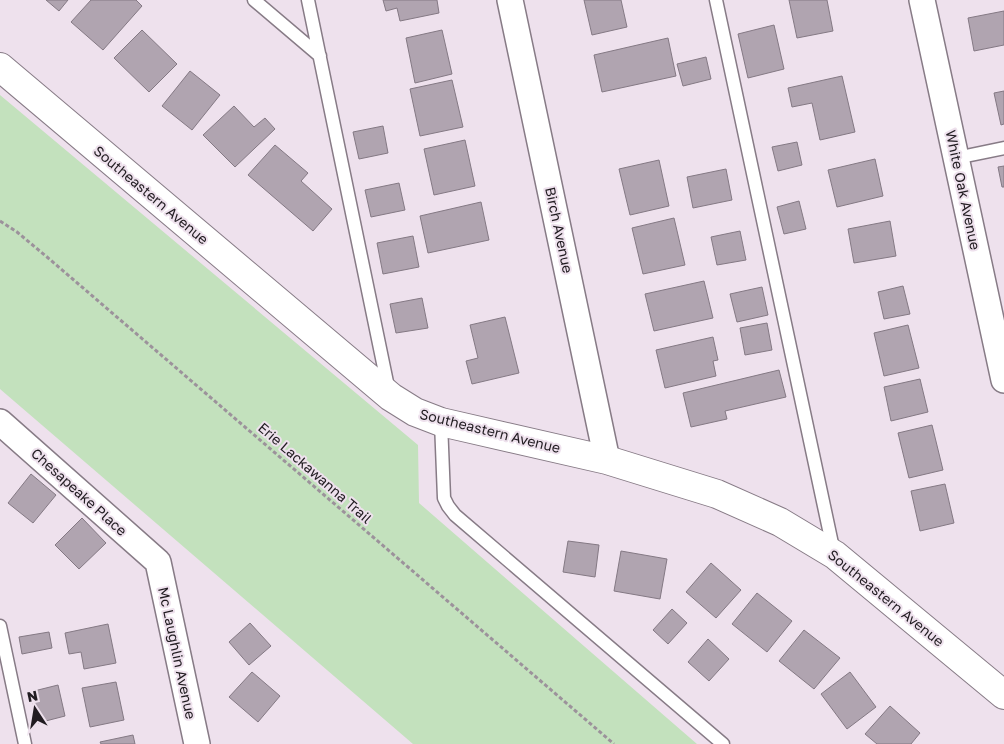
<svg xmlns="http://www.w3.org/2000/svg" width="1004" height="744" font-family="'Golos Text',sans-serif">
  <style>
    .green { fill: #c3e1bd }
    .building { fill: #b0a4b0; stroke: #847984 }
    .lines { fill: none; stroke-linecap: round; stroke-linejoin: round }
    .service-casing { stroke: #877b86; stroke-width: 15 }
    .minor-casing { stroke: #877b86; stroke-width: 28 }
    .tertiary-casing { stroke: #877b86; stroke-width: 30 }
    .path { stroke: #9c929b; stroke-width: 3; stroke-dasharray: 4 2.5; stroke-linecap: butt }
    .service { stroke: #fff; stroke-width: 12 }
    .minor { stroke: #fff; stroke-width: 25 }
    .tertiary { stroke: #fff; stroke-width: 28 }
    .labels { text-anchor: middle; stroke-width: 4; stroke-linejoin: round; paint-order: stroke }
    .street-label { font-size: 14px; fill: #211c21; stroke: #eee1ed }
  </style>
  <rect width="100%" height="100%" fill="#eee1ed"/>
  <path class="green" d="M0 95 418 445 419 503 697 744H413L0 389Z"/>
  <path class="building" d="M46 0H68L59 11Z
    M91 0H136L142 6 103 50 71 22Z
    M383 0H437L439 13 400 21 397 8 386 11Z
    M584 0H621L627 27 592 35Z
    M789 0H827L833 31 797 38Z
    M1004 11V45L974 51 968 18Z
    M774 25 784 69 748 78 738 34Z
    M142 30 177 64 149 92 114 58Z
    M442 30 452 74 415 83 406 38Z
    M668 38 676 76 602 92 594 55Z
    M706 57 711 79 683 86 677 64Z
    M190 71 220 95 192 130 162 106Z
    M842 76 855 132 820 140 812 103 792 107 788 88Z
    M452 80 463 127 420 136 410 89Z
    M1004 91V124L1001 125 994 93Z
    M234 106 254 127 265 118 275 129 235 167 203 135Z
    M383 126 388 153 359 159 353 132Z
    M465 140 475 186 434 195 424 149Z
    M797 142 802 165 778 171 772 147Z
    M275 145 308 173 301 181 332 209 313 231 248 175Z
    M875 159 883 196 837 207 828 170Z
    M659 160 669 206 630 215 619 169Z
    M1004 166V187H1002L998 167Z
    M726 169 732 200 693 208 687 177Z
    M399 183 405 210 371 217 365 190Z
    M799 201 806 229 784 234 777 207Z
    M481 202 489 240 428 253 420 216Z
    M674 218 685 265 643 274 632 228Z
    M890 221 896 256 854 263 848 229Z
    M740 231 746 260 717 265 711 237Z
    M413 236 419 267 383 274 377 243Z
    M704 281 713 318 654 331 645 294Z
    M903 286 910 314 884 319 878 292Z
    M762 287 768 315 737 322 730 294Z
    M422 298 428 328 396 333 390 304Z
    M505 317 519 373 472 384 466 361 478 358 470 325Z
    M767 323 772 350 745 355 740 328Z
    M908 325 919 368 884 376 874 333Z
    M713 337 718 360 713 361 716 376 665 388 656 350Z
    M779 370 786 397 725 411 727 419 691 427 683 393Z
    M920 379 928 412 891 421 884 387Z
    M932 425 943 470 909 478 898 433Z
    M31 474 56 495 33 523 8 503Z
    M945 484 954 523 920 531 911 491Z
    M82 518 106 543 79 569 55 545Z
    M568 541 599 545 595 577 563 572Z
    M621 551 667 559 660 599 614 591Z
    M711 563 741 590 716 618 686 592Z
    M757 593 792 621 767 652 732 624Z
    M672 609 687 623 668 644 653 630Z
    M250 623 271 646 249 665 229 642Z
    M108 624 116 663 84 669 81 652 69 654 65 633Z
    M804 630 840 658 814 689 779 661Z
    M49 632 52 648 22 654 19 637Z
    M708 639 729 659 709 681 688 662Z
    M252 672 280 696 258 722 229 697Z
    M850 672 876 707 847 729 821 694Z
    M116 682 124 720 90 727 82 688Z
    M58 685 65 716 38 723 30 692Z
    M890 706 920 733 911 744H877L865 734Z
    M133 735 135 744H101L100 742Z"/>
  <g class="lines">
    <defs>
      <path id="service" d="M254 0 320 56
        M308 0 389 392
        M716 0 834 553
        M956 158 1004 148
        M441 422 444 498 448 506 455 515 723 744
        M0 626 25 744"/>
      <path id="minor" d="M510 0 607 460
        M922 0 1004 380
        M0 422 158 562 197 744"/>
      <path id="tertiary" d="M0 67 391 397 415 412 441 422 607 460 717 494 780 522 835 555 1004 695"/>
    </defs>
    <use href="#service" class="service-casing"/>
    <use href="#minor" class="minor-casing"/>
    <use href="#tertiary" class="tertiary-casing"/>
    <path class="path" d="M0 221 17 232 47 257 614 744"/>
    <use href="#service" class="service"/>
    <use href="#minor" class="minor"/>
    <use href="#tertiary" class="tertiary"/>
  </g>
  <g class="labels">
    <g class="street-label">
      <text transform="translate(963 190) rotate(78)" y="5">White Oak Avenue</text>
      <text transform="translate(151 195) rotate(40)" y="5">Southeastern Avenue</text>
      <text transform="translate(559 230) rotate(78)" y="5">Birch Avenue</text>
      <text transform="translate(490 431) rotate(14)" y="5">Southeastern Avenue</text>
      <text transform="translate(315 473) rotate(41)" y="5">Erie Lackawanna Trail</text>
      <text transform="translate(79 492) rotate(42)" y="5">Chesapeake Place</text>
      <text transform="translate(886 598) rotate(39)" y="5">Southeastern Avenue</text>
      <text transform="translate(177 653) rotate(78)" y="5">Mc Laughlin Avenue</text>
    </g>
  </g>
  <g transform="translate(35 709) rotate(348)" stroke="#eee1ed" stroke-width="4" paint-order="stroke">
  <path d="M0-4L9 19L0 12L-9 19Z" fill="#211c21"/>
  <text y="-8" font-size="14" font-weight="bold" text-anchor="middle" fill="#211c21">N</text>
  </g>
</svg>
